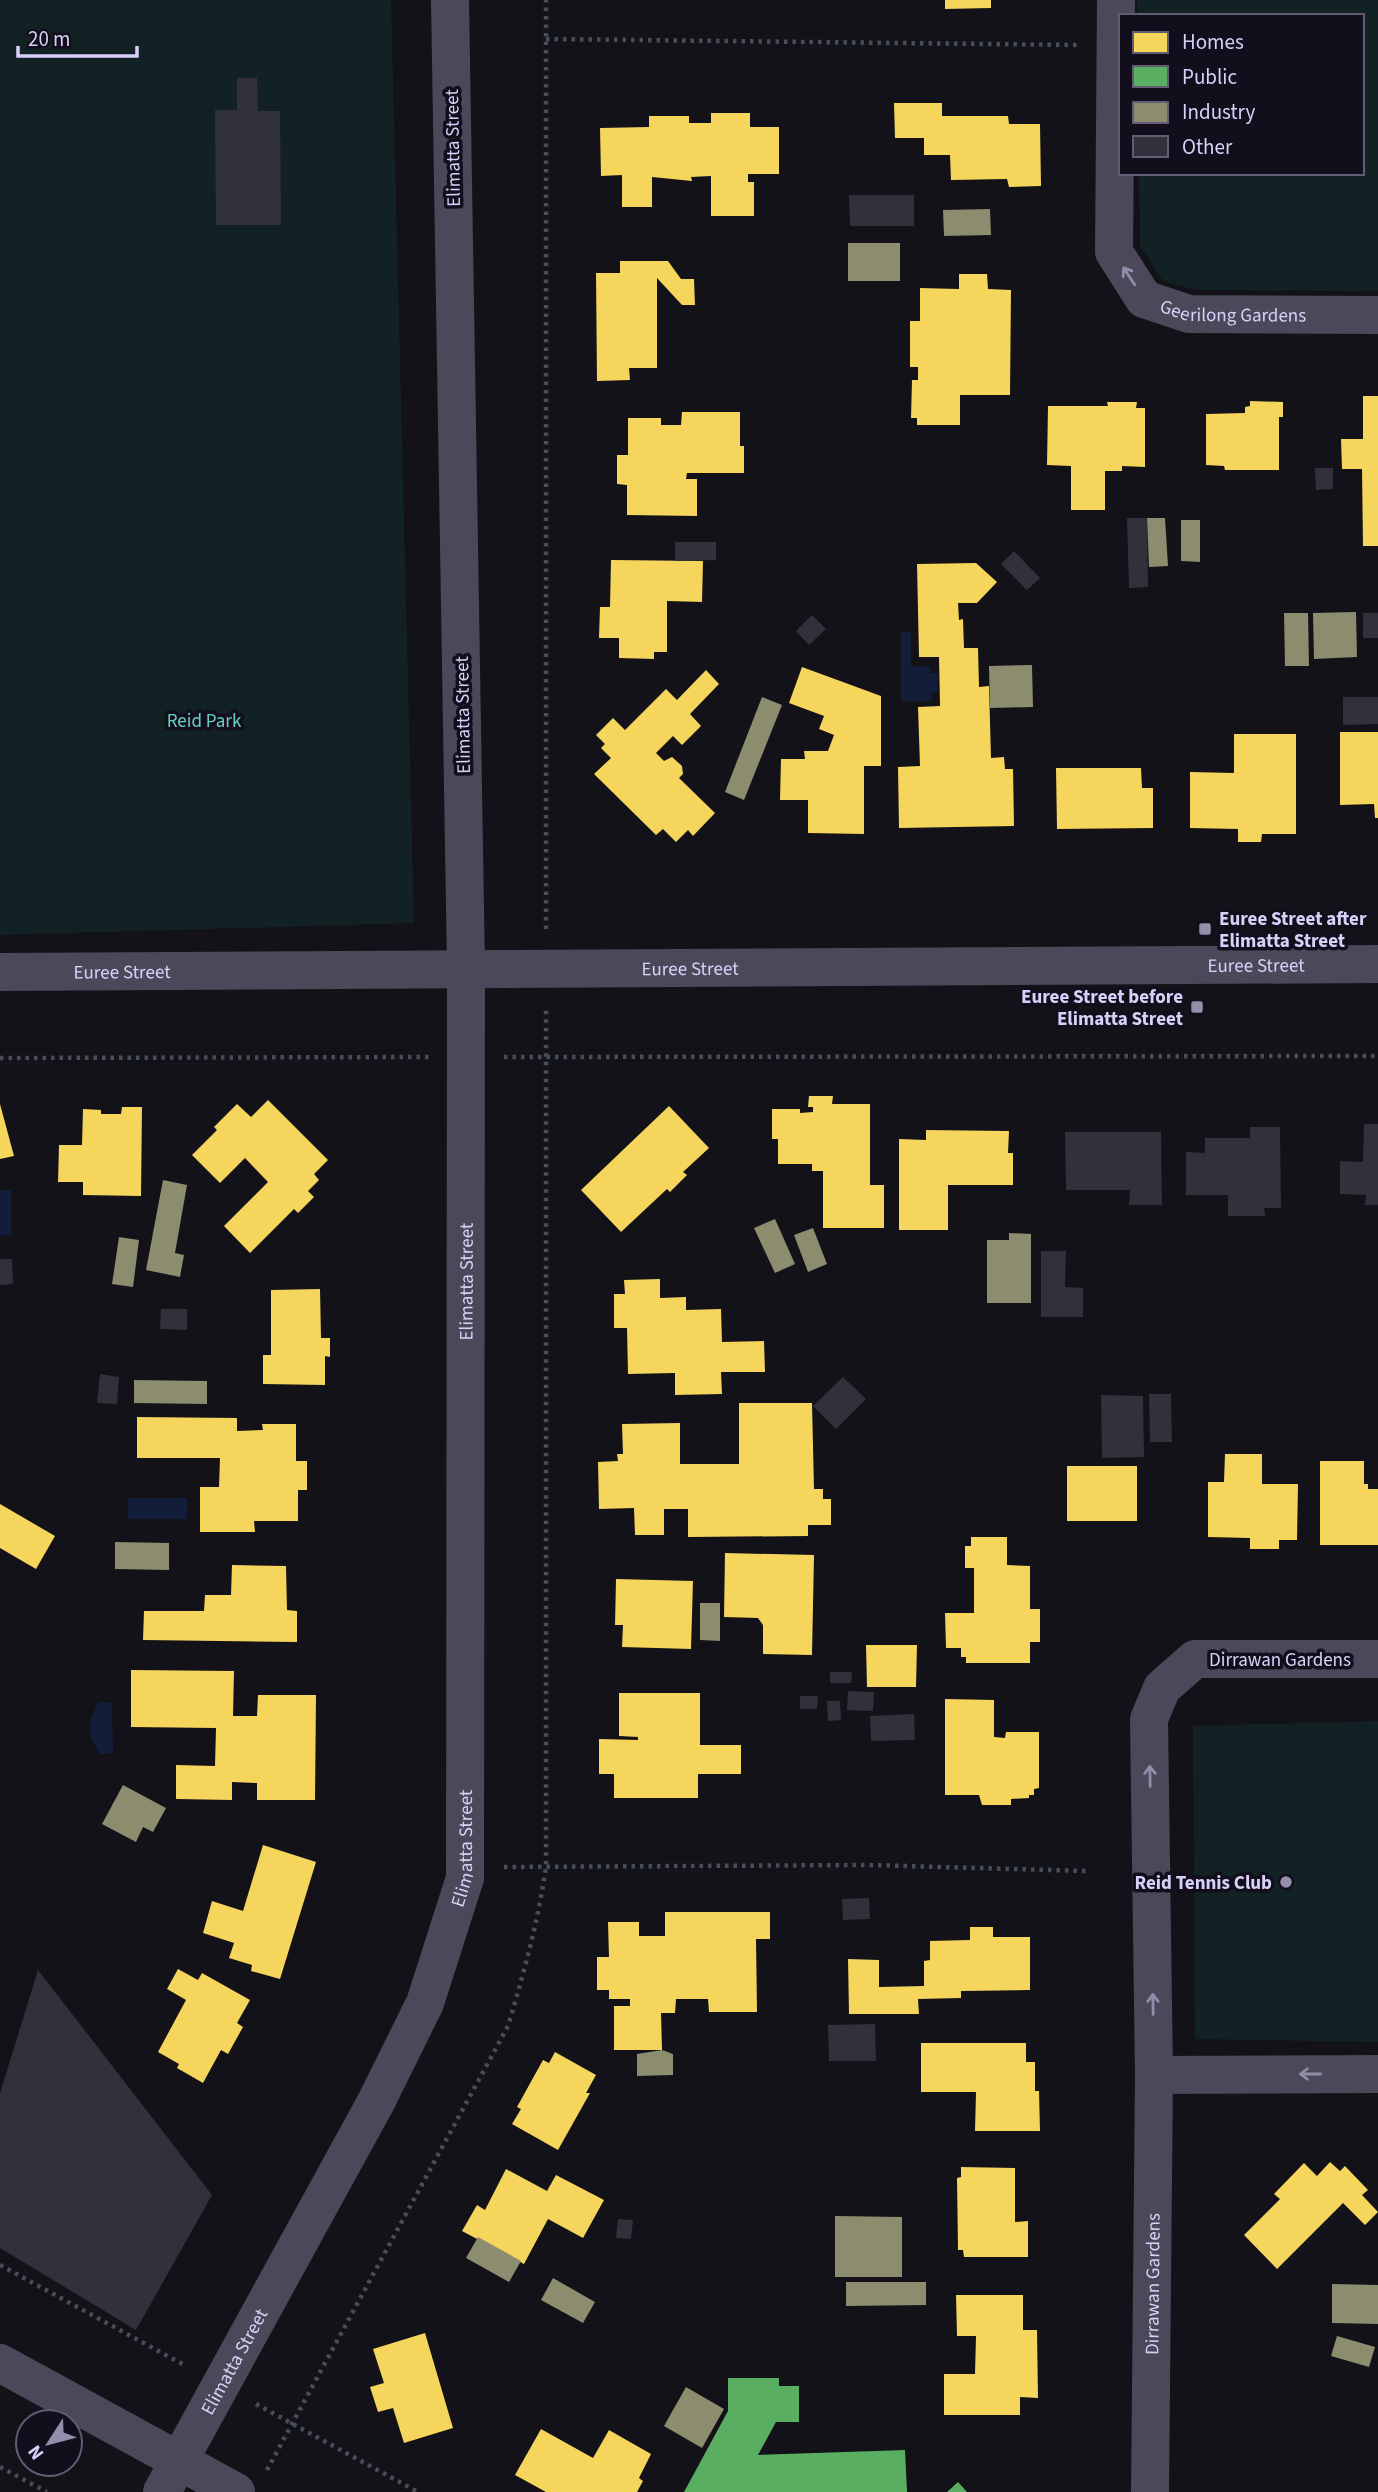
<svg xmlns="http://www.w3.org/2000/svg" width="1378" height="2492" font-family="'Source Sans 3',sans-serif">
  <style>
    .green { fill: #122224 }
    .water { fill: #121e39 }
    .homes { fill: #f6d55c }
    .public { fill: #5aae61 }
    .industry { fill: #8c8c6e }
    .building { fill: #32303b }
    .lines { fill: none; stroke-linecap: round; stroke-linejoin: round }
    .path { stroke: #454e59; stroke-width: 4.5; stroke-dasharray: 3.5 5; stroke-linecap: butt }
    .minor { stroke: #4a4859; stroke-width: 38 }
    .oneway { stroke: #928ca9 }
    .poi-dot { fill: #948eaa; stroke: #120e1c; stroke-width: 2.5 }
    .labels { text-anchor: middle; stroke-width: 7; stroke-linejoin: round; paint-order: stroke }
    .street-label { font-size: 19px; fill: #d9d0f9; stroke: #120e1c }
    .park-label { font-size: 19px; fill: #66cfbf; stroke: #120e1c }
    .poi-label { font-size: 19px; font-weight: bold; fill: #d9d0f9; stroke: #120e1c; text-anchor: end }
  </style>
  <rect width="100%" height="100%" fill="#131218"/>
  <path class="green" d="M0 0H391L414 923 0 935Z
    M1137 0H1378V291L1196 290 1163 281 1140 246 1139 173H1362V16H1137Z
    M1378 1721V2042L1195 2039 1193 1726Z"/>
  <path class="water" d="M901 632H911V666L930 667V673H938L937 692H931L932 701H901Z
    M0 1190H11V1235H0Z
    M128 1498H187V1519H128Z
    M99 1702 112 1703 113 1753 100 1754C86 1732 86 1725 99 1702Z"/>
  <path class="homes" d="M945 0H991V8L945 9Z
    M894 103H942V116H1008L1009 124H1040L1041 186 1009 187 1007 179 951 180 950 155H924V138H895Z
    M711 113H750V127H779V174H748V182H754V216H711V176L691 177 692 181 652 177V207H622V175L601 176 600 128 649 127V116H689V123H711Z
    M620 261H668L681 279H694L695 305H682L657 278V368H629L630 380 597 381 596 273H620Z
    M959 274H987L988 289 1011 290 1010 395H960V425H917V418H911L912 380H918V367H910V321H920V288L959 289Z
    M1363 396H1378V546H1363L1362 469H1342L1341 439H1363Z
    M1250 401 1283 402V417H1279V470H1225L1224 466 1206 465V414L1245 413V407L1250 406Z
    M1107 402H1137L1136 408H1145V467L1122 466V471H1105V510H1071V466L1047 465 1048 406H1108Z
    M682 412H740V446H744V473H687L686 479H697V516L627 515V485L617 484V455H628V418H661V425H681Z
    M611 560 703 561 702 602 667 601V652H654V659L619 658V638H599L600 607H610Z
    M976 563 997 582 977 603H958L959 620 963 619 964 648H978L979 687 989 686 991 758 1004 757 1005 769H1013L1014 826 899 828 898 767 920 766 918 707 940 706 939 657H919L917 564Z
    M802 667 881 696V766H864V834L808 833V800H780L781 759H805L804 751H828L834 735 819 729 824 716 789 703Z
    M706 670 719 684 690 714 701 726 682 745 673 736 656 753 664 761 672 757 682 766 683 774 679 778 715 813 693 836 688 830 676 842 663 829 656 835 594 774 611 758 601 748 605 744 596 735 613 718 625 730 666 689 677 700Z
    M1340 732H1378V818H1375L1374 804 1340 805Z
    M1234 734H1296V834H1262L1261 842H1238V829L1190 828V772L1234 773Z
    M1056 768H1141L1142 788H1153V828L1057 829Z
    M809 1096H833L832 1104H870V1185H884V1228H823V1171H812V1164H778V1139H772V1109H800V1113L813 1112V1107H808Z
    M268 1100 328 1160 314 1174 319 1180 308 1191 314 1197 298 1213 294 1209 250 1253 224 1226 268 1182 245 1158 220 1183 192 1155 217 1130 214 1127 237 1104 251 1117Z
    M0 1104 14 1156 0 1159Z
    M669 1106 709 1148 683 1172 687 1175 670 1192 667 1189 621 1232 581 1190Z
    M122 1107H142L141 1196 83 1195V1182H58L59 1145H82L83 1109 101 1110V1114H121Z
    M926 1130 1009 1131 1008 1153H1013V1185H948V1230H899V1139L926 1140Z
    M660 1279V1298L686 1297V1310L721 1309 722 1342 764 1341 765 1372H721L722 1394 675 1395V1373L628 1374 627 1328H614V1294H625L624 1280Z
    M320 1289 321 1338H330V1357L325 1356V1385L263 1384V1355H271V1290Z
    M739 1403H812L814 1489H823V1499H831V1525H808V1536L688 1537V1509H664V1535H635L634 1508 599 1509 598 1462 618 1461 617 1454H623L622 1424 680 1423V1464H739Z
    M137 1417 237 1418V1431L263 1430 262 1424H296V1461H307V1490H298V1521H254L255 1532H200V1487H219L220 1458H137Z
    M1225 1454H1262V1484H1298L1297 1540H1279V1549H1250V1538L1208 1537V1482H1224Z
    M1320 1461H1364V1484H1368V1489H1378V1545H1320Z
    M1067 1466H1137V1521H1067Z
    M0 1504 55 1536 36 1569 0 1548Z
    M971 1537H1007V1565L1030 1566V1609H1040V1642H1030V1663H966V1657H961V1648H946L945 1613H974V1568H965V1546H971Z
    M725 1553 814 1555 812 1655 763 1654V1625L758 1618 724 1617Z
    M232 1565 286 1566 287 1610 297 1611V1642L143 1640 144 1611H204L205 1595H231Z
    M616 1579 693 1581 691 1649 622 1647 623 1625H615Z
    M866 1645H917L916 1687H867Z
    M131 1670 234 1671 233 1716H257L258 1695H316L315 1800H257V1783L232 1782V1800L176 1799V1765L215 1766 216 1728 131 1727Z
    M619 1693H700V1745H741V1774H698V1798H614V1774H599V1739L638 1740V1737L619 1736Z
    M945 1699 994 1700V1737L1005 1738 1006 1732H1039V1788L1034 1789V1795H1029V1798L1011 1799V1805H982L979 1795H945Z
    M263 1845 316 1862 280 1979 251 1971 252 1965 229 1958 234 1943 203 1933 212 1901 243 1911Z
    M665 1912H770V1939H756L757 2012H709L708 1999H676L675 2013H661L662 2050H614V2006H630V1999H609V1990H597V1957H609L608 1922H639V1936H665Z
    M970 1927H993V1937H1030V1990L961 1991V1998L918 1999 919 2014H849L848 1959 879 1960V1987L924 1986V1961L930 1960V1941L970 1940Z
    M178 1969 198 1980 202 1973 250 2000 237 2023 243 2027 228 2054 221 2050 203 2083 177 2068 179 2064 158 2052 186 2000 167 1989Z
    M921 2043H1026V2062H1035V2091H1039L1040 2131H975L976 2092H921Z
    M555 2052 596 2075 586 2093H590L558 2150 512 2124 521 2109 517 2107 543 2060 549 2063Z
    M1330 2162 1340 2171 1345 2166 1368 2190 1362 2195 1378 2212 1365 2225 1343 2203 1277 2269 1244 2235 1280 2199 1274 2194 1304 2163 1317 2176Z
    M961 2167 1015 2168V2222L1028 2221V2257H964L963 2250H958L957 2178 961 2177Z
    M506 2169 547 2191 556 2175 604 2200 583 2238 548 2219 524 2264 462 2231 477 2205 485 2210Z
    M956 2295H1023V2330H1037L1038 2398 1020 2397V2415H944V2374H975L976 2336H957Z
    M425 2333 453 2428 404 2443 393 2408 378 2412 370 2387 384 2383 373 2349Z
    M541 2429 593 2458 609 2430 651 2454 639 2478 643 2481 637 2492H546L515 2475Z"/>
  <path class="public" d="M728 2378H779V2386H799V2422H776L758 2455 905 2450 907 2492H684L728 2411Z
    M958 2482 967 2492H947Z"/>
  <path class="industry" d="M990 209 991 235 944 236 943 210Z
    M848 243H900V281H848Z
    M1147 518H1165L1168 566 1149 567Z
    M1181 520H1200V562L1181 561Z
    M1356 612 1357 657 1314 659 1313 613Z
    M1284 613H1308L1309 666H1285Z
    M1032 665 1033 707 990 708 989 666Z
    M762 697 782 705 744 800 725 792Z
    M163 1180 187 1185 175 1253 184 1255 180 1277 146 1270Z
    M775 1219 795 1264 775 1273 754 1228Z
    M813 1228 827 1264 808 1272 794 1235Z
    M1009 1233 1031 1234V1303H987V1240H1009Z
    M119 1237 139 1240 133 1287 112 1284Z
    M134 1380 207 1381V1404L134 1403Z
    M115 1542 169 1543V1570L115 1569Z
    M700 1603H720V1641L700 1640Z
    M123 1785 166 1808 153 1832 143 1827 136 1842 102 1824Z
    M662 2050 673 2054V2075L637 2076V2054Z
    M835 2216 902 2217V2277H835Z
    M478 2237 521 2261 509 2282 466 2258Z
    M553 2278 595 2302 583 2323 541 2300Z
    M846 2282H926V2305L846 2306Z
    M1332 2284 1378 2285V2324L1332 2323Z
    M1337 2336 1375 2347 1369 2367 1331 2356Z
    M686 2387 724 2409 702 2448 664 2426Z"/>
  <path class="building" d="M237 78H257L258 111H280L281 225H216L215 110H237Z
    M849 195H914V226H850Z
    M1315 468H1333V489L1316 490Z
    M1127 518H1147L1148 587 1129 588Z
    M675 542H716V560L675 561Z
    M1014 551 1040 578 1027 590 1001 564Z
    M1363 613H1378V638H1363Z
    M812 615 826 629 809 645 796 631Z
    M1343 697H1378V724L1343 725Z
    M1364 1124H1378V1205H1365L1366 1195 1340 1194V1161L1363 1162Z
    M1250 1127H1280L1281 1208H1264L1265 1216H1228V1195H1186V1152L1205 1153V1138H1250Z
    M1065 1132H1161L1162 1205H1129L1130 1190H1066Z
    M1041 1251H1066L1065 1287 1083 1288V1317H1041Z
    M0 1259H12L13 1284 0 1285Z
    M161 1309H187V1330L160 1329Z
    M100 1374 119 1377 117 1404 97 1403Z
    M843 1377 866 1399 836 1429 813 1406Z
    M1149 1394H1171L1172 1442H1150Z
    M1101 1395 1143 1396 1144 1457 1102 1458Z
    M830 1672H852L851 1683H830Z
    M848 1691 874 1692 873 1711 847 1710Z
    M800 1696H818L817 1709H800Z
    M827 1701H840L841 1720 828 1721Z
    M914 1714 915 1740 871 1741 870 1716Z
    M869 1898 870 1919 843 1920 842 1899Z
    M38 1970 212 2195 136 2330 0 2248V2093Z
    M875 2024 876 2061H829L828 2025Z
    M618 2219 633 2220 631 2239 616 2238Z"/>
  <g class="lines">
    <path class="path" d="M546 39 1077 45
      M546 929V0
      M504 1057 1378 1056
      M0 1058 429 1057
      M504 1867 868 1865 1086 1871
      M0 2265 186 2366
      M256 2404 418 2492
      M0 2467 47 2492
      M267 2470 508 2026C524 1973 538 1921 546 1867V1008"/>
    <g class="minor">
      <path id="s1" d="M1116 0 1114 252 1144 299 1189 314 1378 315"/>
      <path id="s2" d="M0 972 1378 964"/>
      <path d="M1378 1659H1195L1162 1688 1149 1719 1154 2075 1378 2074"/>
      <path d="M0 2363 236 2492"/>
      <path id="s3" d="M162 2492 376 2102 425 2003 465 1878 466 969 450 0"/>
      <path id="s4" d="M1150 2492 1154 2075"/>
    </g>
  </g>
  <defs><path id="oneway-shaft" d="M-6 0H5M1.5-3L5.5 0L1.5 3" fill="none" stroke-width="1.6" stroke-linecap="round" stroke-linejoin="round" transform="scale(1.75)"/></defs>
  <g class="oneway">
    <use href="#oneway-shaft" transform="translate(1129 276) rotate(-123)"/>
    <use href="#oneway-shaft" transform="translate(1150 1776) rotate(-91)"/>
    <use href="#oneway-shaft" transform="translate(1153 2004) rotate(-91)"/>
    <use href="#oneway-shaft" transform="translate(1310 2074) rotate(180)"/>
  </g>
  <g class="poi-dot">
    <rect x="1198" y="922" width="14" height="14" rx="3.5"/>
    <rect x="1190" y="1000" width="14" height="14" rx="3.5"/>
    <circle cx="1286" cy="1882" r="7"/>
  </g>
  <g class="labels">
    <g class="street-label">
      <text transform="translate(452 148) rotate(-91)" y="7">Elimatta Street</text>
      <text dy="7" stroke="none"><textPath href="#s1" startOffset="399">Geerilong Gardens</textPath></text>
      <text transform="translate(462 715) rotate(-91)" y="7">Elimatta Street</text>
      <text dy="7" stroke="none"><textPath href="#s2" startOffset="1256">Euree Street</textPath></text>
      <text dy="7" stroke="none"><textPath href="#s2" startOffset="690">Euree Street</textPath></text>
      <text dy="7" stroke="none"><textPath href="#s2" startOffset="122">Euree Street</textPath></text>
      <text dy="7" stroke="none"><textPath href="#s3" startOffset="1283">Elimatta Street</textPath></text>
      <text x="1280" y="1666">Dirrawan Gardens</text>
      <text dy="7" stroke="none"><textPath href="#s3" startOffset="716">Elimatta Street</textPath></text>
      <text dy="7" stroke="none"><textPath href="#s4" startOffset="208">Dirrawan Gardens</textPath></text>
      <text dy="7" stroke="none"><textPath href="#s3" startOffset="149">Elimatta Street</textPath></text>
    </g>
    <g class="park-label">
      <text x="204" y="727">Reid Park</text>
    </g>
    <g class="poi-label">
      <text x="1219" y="925" text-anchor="start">Euree Street after<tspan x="1219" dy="22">Elimatta Street</tspan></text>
      <text x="1183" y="1003">Euree Street before<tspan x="1183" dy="22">Elimatta Street</tspan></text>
      <text x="1272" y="1889">Reid Tennis Club</text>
    </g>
  </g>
  <rect x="1119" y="14" width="245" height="161" fill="#120e1c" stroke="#625c74" stroke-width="2"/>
  <rect x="1133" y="32" width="35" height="21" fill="#f6d55c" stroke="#625c74" stroke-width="2"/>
  <text x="1182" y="49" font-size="21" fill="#d9d0f9">Homes</text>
  <rect x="1133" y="66" width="35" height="21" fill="#5aae61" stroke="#625c74" stroke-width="2"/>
  <text x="1182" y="84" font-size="21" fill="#d9d0f9">Public</text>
  <rect x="1133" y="102" width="35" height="21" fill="#8c8c6e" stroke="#625c74" stroke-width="2"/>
  <text x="1182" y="119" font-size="21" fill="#d9d0f9">Industry</text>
  <rect x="1133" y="136" width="35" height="21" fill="#32303b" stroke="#625c74" stroke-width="2"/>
  <text x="1182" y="154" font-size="21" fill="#d9d0f9">Other</text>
  <g transform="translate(49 2443) rotate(234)"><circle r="33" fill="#120e1c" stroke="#625c74" stroke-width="2"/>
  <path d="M0-5L12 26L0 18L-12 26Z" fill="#948eaa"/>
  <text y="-10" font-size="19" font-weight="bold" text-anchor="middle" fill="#d9d0f9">N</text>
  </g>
  <path d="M18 46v10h119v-10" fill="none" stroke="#d9d0f9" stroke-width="3.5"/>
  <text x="28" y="46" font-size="21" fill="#d9d0f9" stroke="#120e1c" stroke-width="5" paint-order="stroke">20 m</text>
</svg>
